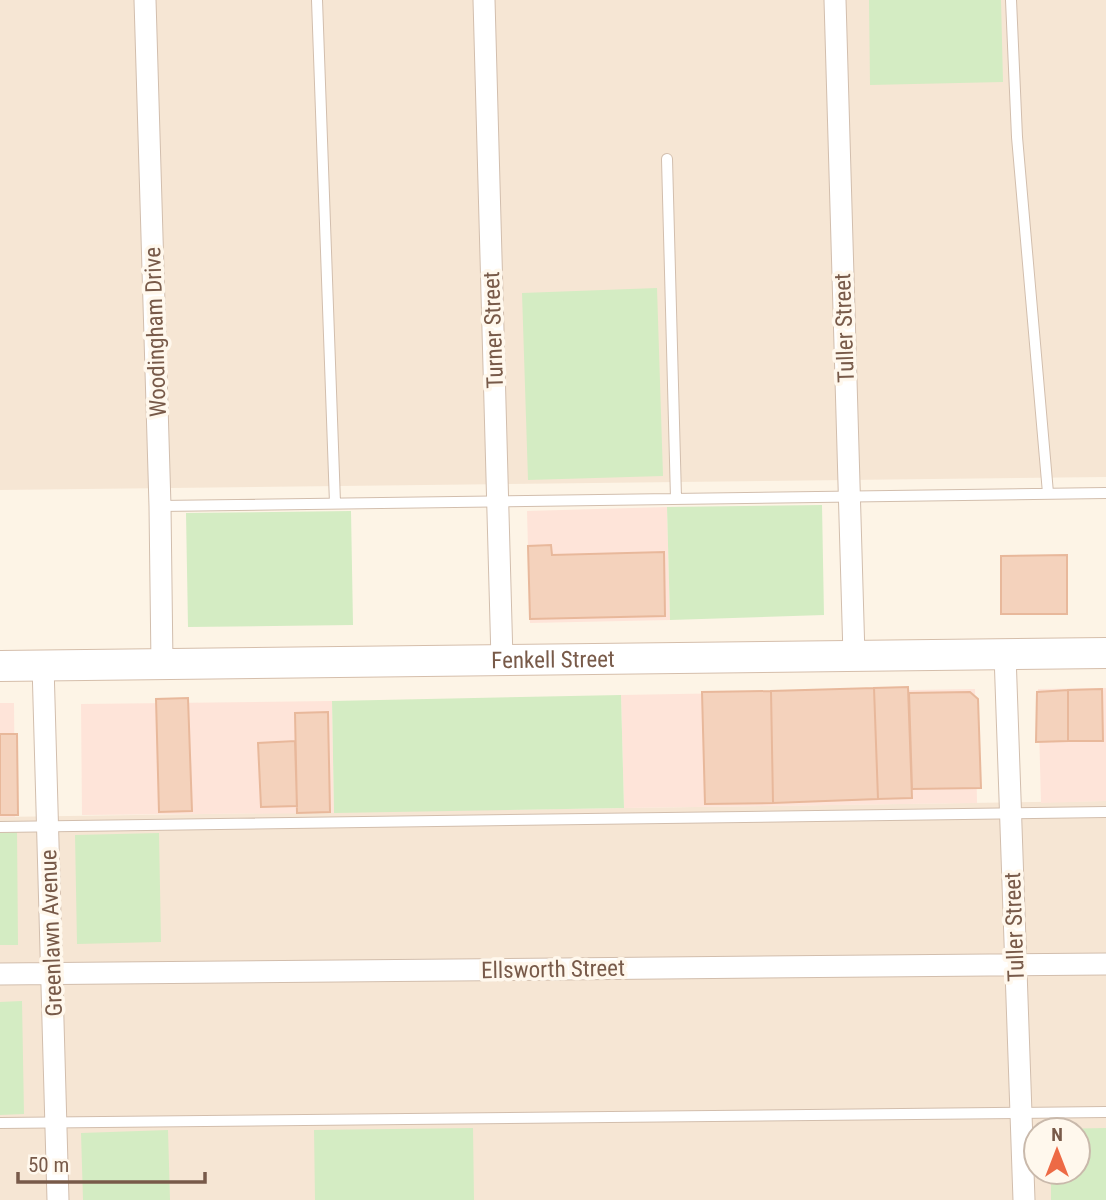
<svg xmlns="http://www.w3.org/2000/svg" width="1106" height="1200" font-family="'Roboto Condensed',sans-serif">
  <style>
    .residential { fill: #f6e6d4; fill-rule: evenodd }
    .commercial { fill: #fee4d9 }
    .green { fill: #d4ecc3 }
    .building { fill: #f4d2bc; stroke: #e8b89b; stroke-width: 2 }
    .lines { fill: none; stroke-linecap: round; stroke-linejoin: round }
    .lane-casing { stroke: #d2bead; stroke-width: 12 }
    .street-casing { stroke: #d2bead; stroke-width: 23 }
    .secondary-casing { stroke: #d5beab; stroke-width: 32 }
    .lane { stroke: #fff; stroke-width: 10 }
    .street { stroke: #fff; stroke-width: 21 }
    .secondary { stroke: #fff; stroke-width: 30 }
    .labels { text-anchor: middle; stroke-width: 7; stroke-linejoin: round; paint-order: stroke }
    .street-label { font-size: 23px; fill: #785a49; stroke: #fff8ed }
  </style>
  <rect width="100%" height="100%" fill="#fdf4e6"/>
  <path class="residential" d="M0 0H1106V477L0 490Z
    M1106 801V1200H0V817ZM1036 1130H1078V1172H1036Z"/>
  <path class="commercial" d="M667 507 670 620 530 623 527 511Z
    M1106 688V801L1041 803 1038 689Z
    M975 689 977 803 624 808 621 695Z
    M332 701 334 813 82 815 81 704Z
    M0 703H14L15 817H0Z"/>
  <path class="green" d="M869 0H1001L1003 82 870 85Z
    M657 288 663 476 528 480 522 293Z
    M822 505 824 615 670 620 667 507Z
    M351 511 353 625 188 627 186 513Z
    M621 695 624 808 334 813 332 701Z
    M0 829H17L18 945H0Z
    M159 833 161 942 77 944 75 835Z
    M22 1001 24 1114 0 1115V1002Z
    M473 1128 474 1200H315L314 1130Z
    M1106 1128V1200H1051V1172H1078V1130L1050 1129Z
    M168 1130 170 1200H83L81 1133Z"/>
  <path class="building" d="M551 545 552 555 664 552 665 616 530 619 528 546Z
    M1067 555V614H1001V556Z
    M908 687 912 798 878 799 874 688Z
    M874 688 878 799 773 803 771 691Z
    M1102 689 1103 741H1068V690Z
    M1068 690V741L1036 742 1037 692Z
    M771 691 773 803 705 804 702 692Z
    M970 692 978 699 981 788 912 789 909 693Z
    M188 698 192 811 159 812 156 699Z
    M328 712 330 812 297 813 295 713Z
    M0 734H17L18 815H0Z
    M295 741 297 806 261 807 258 743Z"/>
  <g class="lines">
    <defs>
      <path id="lane" d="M317 0 335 503
        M1011 0 1017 137 1048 493
        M667 159 676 498
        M160 506 1106 493
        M0 827 1106 812
        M0 1123 1106 1112"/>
      <path id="street" d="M145 0 160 506 162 664
        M484 0 502 660
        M835 0 854 656
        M1005 654 1024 1200
        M43 665 58 1200
        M0 974 1106 964"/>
      <g id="secondary">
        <path id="s1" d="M0 666 1106 653"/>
      </g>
    </defs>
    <use href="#lane" class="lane-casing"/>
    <use href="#street" class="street-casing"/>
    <use href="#secondary" class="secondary-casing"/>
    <use href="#lane" class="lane"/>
    <use href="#street" class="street"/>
    <use href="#secondary" class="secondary"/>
  </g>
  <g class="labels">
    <g class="street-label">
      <text transform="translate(844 328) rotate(-92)" y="8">Tuller Street</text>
      <text transform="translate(493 330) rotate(-92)" y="8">Turner Street</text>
      <text transform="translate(155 332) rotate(-92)" y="8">Woodingham Drive</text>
      <text dy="8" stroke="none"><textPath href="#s1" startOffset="553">Fenkell Street</textPath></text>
      <text transform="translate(1014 927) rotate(-92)" y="8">Tuller Street</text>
      <text transform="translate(51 933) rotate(-92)" y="8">Greenlawn Avenue</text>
      <text transform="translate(553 969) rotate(-1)" y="8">Ellsworth Street</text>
    </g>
  </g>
  <g transform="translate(1057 1151)"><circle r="33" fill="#fff8ed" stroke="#c9b9ab" stroke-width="2"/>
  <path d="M0-5L12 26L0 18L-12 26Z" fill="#ed6a45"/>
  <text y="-10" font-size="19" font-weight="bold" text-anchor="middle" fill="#785a49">N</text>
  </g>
  <path d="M18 1172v10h187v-10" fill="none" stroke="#785a49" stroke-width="3.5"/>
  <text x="28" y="1172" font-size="21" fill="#785a49" stroke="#fff8ed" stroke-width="5" paint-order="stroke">50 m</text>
</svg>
